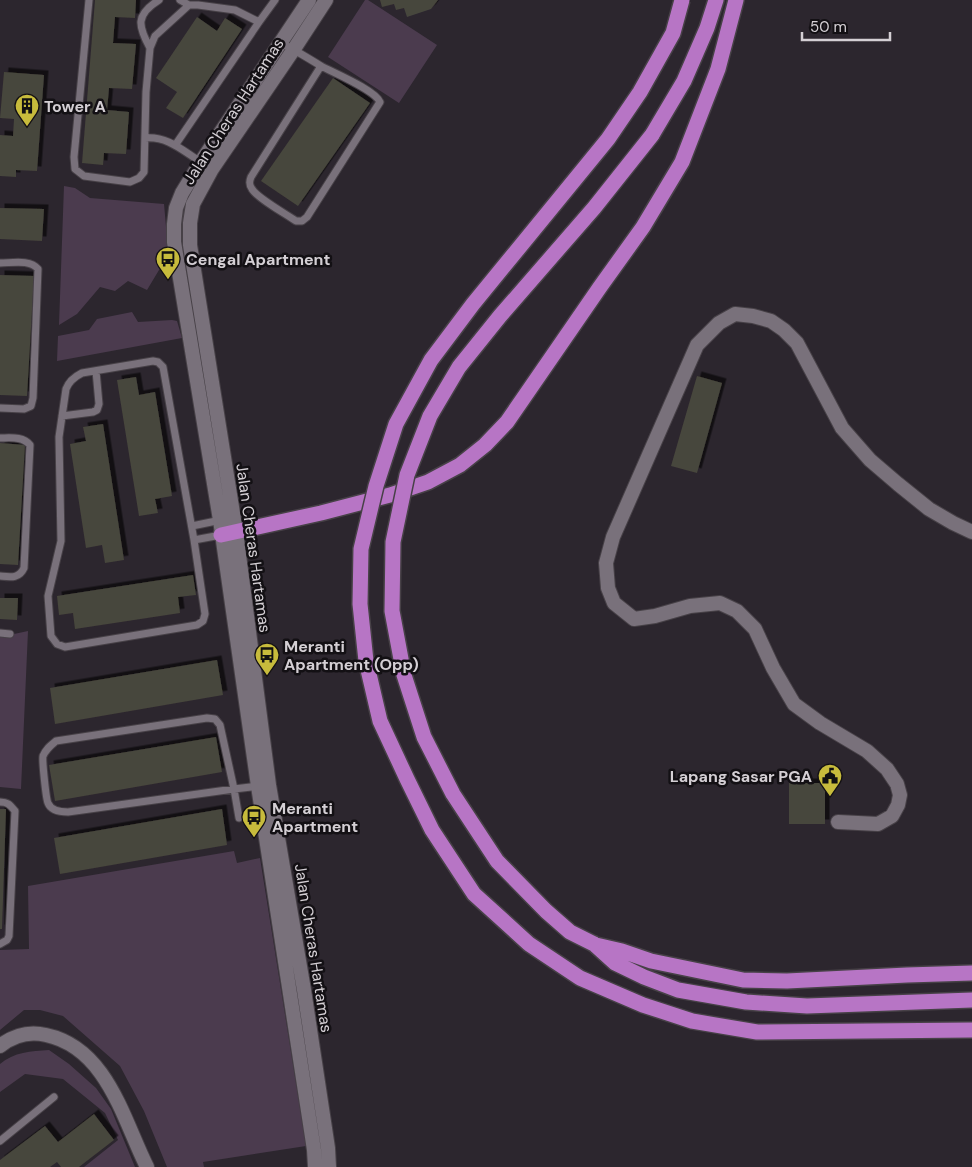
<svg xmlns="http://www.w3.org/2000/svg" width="972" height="1167" font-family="'DM Sans',sans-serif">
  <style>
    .green { fill: #4b3b4e }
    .building { fill: #47463c; filter: url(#shadow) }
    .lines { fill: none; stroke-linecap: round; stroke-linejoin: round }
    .service-casing { stroke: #474147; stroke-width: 9 }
    .minor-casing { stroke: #474147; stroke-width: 16 }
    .tertiary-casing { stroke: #474147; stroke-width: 16 }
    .motorway-casing { stroke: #474147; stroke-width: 18 }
    .service { stroke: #79717b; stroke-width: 7 }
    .minor { stroke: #79717b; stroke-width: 14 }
    .tertiary { stroke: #79717b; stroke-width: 14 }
    .motorway { stroke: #b775c5; stroke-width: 15 }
    .motorway-bridge-casing { stroke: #474147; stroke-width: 18; stroke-linecap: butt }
    .motorway-bridge { stroke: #b775c5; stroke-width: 15 }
    .labels { text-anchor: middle; stroke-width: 5; stroke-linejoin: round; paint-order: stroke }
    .poi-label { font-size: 16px; font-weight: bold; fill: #d4cfd4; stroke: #131014; text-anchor: start }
    .street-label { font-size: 16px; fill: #d4cfd4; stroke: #131014 }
  </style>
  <defs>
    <filter id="shadow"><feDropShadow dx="4.5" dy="-4.5" stdDeviation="0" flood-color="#0009"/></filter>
  </defs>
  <rect width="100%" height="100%" fill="#2c262e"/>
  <path class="green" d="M365 0H368L437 45 399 103 328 57Z
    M64 186 75 188 90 198 164 204 169 260 159 270 147 290 128 281 115 291 100 287 77 314 59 325Z
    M132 312 138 322 172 320 177 321 182 338 57 361 58 336 89 330 97 319Z
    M28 631 21 789 0 787V637Z
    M234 851 237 863 260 858 306 1146 203 1162 204 1167H167L144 1111 120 1066 63 1016 40 1010H24L0 1030V950L29 949 28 886Z
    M49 1050 69 1064 96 1088 111 1109 135 1167H84L118 1140 105 1113 63 1079 25 1074 0 1092V1064C14 1052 31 1051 49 1050Z"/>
  <path class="building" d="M95 0H136L135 18 115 17 113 43 136 44 132 89 109 88 107 110 129 112 126 154 104 153 103 165 82 163Z
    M380 0H438L431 9 407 17 404 8 396 10 394 4 382 7Z
    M197 17 217 31 225 18 242 29 183 118 166 108 177 92 156 78Z
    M4 72 44 75 37 171 16 170V177L0 176V135L13 136 14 119 0 118Z
    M333 78 370 103 298 206 261 181Z
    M0 208 44 209 42 241 0 239Z
    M0 275 34 276 27 396 0 395Z
    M697 376 722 383 697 473 671 466Z
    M136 377 139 395 155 392 172 496 155 499 158 513 139 516 117 380Z
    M103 424 124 560 105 563 102 545 86 548 70 444 86 441 83 427Z
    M0 443 25 445 18 565 0 564Z
    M193 575 196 595 178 597 180 613 75 629 73 613 59 615 57 596Z
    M0 598H18L17 620 0 619Z
    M217 660 223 695 55 724 50 688Z
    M216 737 222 772 55 801 49 765Z
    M789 783H825V824H789Z
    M0 809H6L2 929H0Z
    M222 809 227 845 60 874 54 838Z
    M94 1114 114 1140 79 1167H61L57 1162 50 1167H0V1160L45 1126 58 1142Z"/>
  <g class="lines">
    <defs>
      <path id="service" d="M89 0 74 157 75 169 84 176 130 182 139 178 144 172 146 92 150 48 155 36 189 5H198L235 10 259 22 176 144
        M180 0 189 5
        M259 22 275 0
        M281 43C295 50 308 58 321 66 334 73 375 90 380 102L307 217 302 221H296C286 214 257 198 252 189 249 185 249 182 251 177L321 66
        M150 48C138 26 135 15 159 0
        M145 138C168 136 183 151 201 162
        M0 263C12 263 30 259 38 269L33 398 31 406 24 409 0 408
        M153 361 158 362 163 367 194 540 205 614 203 621 197 625 65 647 57 644 51 636 48 596 61 541 59 437 66 389C69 381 74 377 82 373Z
        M62 416 93 412 97 410 99 404 96 371
        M0 438C10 438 23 436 30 445L24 568C19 579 10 577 0 576
        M192 526 221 520
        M194 540 221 535
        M0 633 10 634
        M0 802C8 802 10 805 15 811L9 936 7 940 0 944
        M239 818 234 789 220 725 215 719 207 718 56 741C50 746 46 749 43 756 42 760 46 799 48 803 51 811 61 812 68 812L234 789 259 786
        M0 1141 54 1097"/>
      <path id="minor" d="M838 822 878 824 892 816 898 805 900 795 897 784 887 769 867 751 820 723 794 704 773 668 755 629 737 611 720 603 690 606 655 616 634 619 614 603 608 588 606 563 613 537 697 345 719 323 735 314 753 316 771 321 784 330 797 343 842 428 870 460 898 484 929 509 953 523 972 532"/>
      <path id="tertiary" d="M309 0 201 162 182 193 176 208 174 224V242L220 520 258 786 314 1150 315 1167
        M326 0 294 49 212 169 193 204 190 223V245L236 532 269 785 304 990 328 1148 329 1167
        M0 1046C14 1035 29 1031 46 1035 107 1048 123 1119 147 1167"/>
      <path id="motorway" d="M652 135 684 81 707 28 716 0
        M221 535 321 513 390 495 428 482 460 465 485 445 507 422 600 287 643 227 682 162 718 69 736 0
        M594 944 615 963 644 977 678 990 746 1002 807 1006 972 1000
        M596 945 622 951 651 961 743 980 787 981 907 975 972 973"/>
    </defs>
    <use href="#service" class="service-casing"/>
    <use href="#minor" class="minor-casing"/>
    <use href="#tertiary" class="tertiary-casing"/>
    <use href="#motorway" class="motorway-casing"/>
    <use href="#service" class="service"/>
    <use href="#minor" class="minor"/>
    <use href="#tertiary" class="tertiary"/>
    <use href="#motorway" class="motorway"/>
    <defs>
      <path id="motorway-bridge" d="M682 0 673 33 640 92 608 139 473 304 431 360 396 424 376 486 361 549 360 604 366 661 380 721 407 779 432 830 474 894 529 944 580 978 643 1005 692 1021 757 1032 972 1030
        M594 944 570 932 546 911 497 861 453 794 424 737 404 675 392 611 393 542 407 475 430 416 459 367 500 316 594 208 652 135"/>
    </defs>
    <use href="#motorway-bridge" class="motorway-bridge-casing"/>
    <use href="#motorway-bridge" class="motorway-bridge"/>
  </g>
  <defs>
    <symbol id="building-pin" viewBox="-11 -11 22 30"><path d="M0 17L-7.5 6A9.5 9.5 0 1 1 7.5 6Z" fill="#c7bb3c" stroke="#131014"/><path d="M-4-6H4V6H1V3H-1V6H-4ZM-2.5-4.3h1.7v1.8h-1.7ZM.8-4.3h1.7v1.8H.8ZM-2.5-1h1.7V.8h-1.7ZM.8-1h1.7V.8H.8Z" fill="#111"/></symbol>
    <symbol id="bus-pin" viewBox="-11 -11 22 30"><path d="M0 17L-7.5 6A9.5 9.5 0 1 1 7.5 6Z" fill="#c7bb3c" stroke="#131014"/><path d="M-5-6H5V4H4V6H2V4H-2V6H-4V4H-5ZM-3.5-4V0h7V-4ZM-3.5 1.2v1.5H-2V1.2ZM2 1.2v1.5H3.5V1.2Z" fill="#111"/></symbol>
    <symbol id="civic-pin" viewBox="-11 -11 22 30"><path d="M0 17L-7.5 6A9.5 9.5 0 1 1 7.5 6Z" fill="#c7bb3c" stroke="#131014"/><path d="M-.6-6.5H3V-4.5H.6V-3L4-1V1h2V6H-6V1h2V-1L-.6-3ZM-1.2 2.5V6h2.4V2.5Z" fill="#111"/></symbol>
  </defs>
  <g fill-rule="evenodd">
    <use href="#building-pin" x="13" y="92" width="28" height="38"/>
    <use href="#bus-pin" x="154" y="245" width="28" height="38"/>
    <use href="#bus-pin" x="253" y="641" width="28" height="38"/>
    <use href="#civic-pin" x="816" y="762" width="28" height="38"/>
    <use href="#bus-pin" x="240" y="803" width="28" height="38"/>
  </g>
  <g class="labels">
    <g class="poi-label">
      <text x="44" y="112">Tower A</text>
      <text x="186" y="265">Cengal Apartment</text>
      <text x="284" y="652">Meranti<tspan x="284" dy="18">Apartment (Opp)</tspan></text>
      <text x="812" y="782" text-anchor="end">Lapang Sasar PGA</text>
      <text x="272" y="814">Meranti<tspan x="272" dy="18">Apartment</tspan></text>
    </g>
    <g class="street-label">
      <text transform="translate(233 111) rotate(-57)" y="6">Jalan Cheras Hartamas</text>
      <text transform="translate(254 548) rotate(82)" y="6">Jalan Cheras Hartamas</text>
      <text transform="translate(314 948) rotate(81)" y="6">Jalan Cheras Hartamas</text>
    </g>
  </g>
  <path d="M802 32v8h88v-8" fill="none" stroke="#d4cfd4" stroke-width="2.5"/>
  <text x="810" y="32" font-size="15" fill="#d4cfd4" stroke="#131014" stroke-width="4" paint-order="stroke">50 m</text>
</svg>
